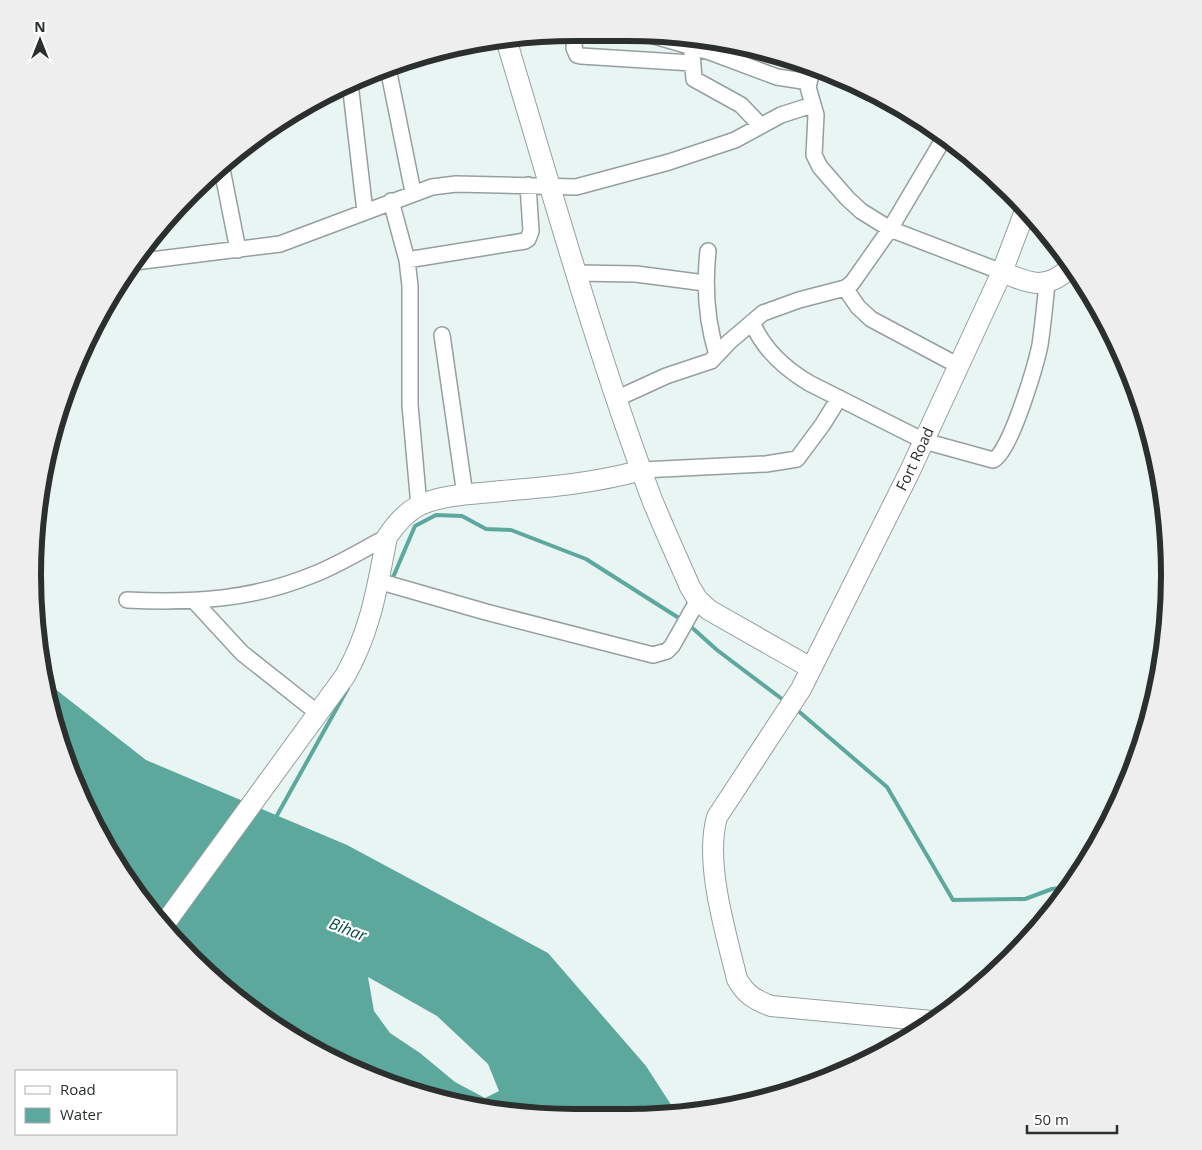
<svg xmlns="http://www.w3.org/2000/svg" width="1202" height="1150" font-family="'Open Sans',sans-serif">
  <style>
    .water { fill: #5ca89d; fill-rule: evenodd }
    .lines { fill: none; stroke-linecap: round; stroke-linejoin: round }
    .stream { stroke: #5ca89d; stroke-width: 4 }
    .street-casing { stroke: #95a09e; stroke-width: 18 }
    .secondary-casing { stroke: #95a09e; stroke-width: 22 }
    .street { stroke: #fff; stroke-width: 15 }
    .secondary { stroke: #fff; stroke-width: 20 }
    .labels { text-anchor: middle; stroke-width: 4.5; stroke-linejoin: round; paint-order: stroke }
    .street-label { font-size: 15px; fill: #2b302f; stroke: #fff }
    .water-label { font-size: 16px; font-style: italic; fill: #044c44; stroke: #fff }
    .rim { fill: none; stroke: #2b302f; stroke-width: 6 }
  </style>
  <rect width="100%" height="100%" fill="#e9f5f3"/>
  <path class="water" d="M45 681 146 760 347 845 548 953 646 1066 677 1114 663 1116H539L435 1099 335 1062 245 1005 167 932 105 846 51 716ZM368 977 437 1016 488 1064 499 1091 485 1098 455 1082 420 1053 390 1033 374 1011Z"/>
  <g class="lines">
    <path class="stream" d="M391 582 415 526 436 515 462 516 486 529 511 530 586 559 682 620
      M688 624 717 650 786 702
      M796 709 887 787 953 900 1025 899 1052 889 1068 887
      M275 819 348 688"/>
    <defs>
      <path id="street" d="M575 33 574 48 577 55 581 56 692 63
        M651 35 710 52 777 77 809 82
        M692 53 694 79 741 105 761 126
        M813 67 808 87 816 115 814 155 820 167 847 198 861 211 890 229 1002 272
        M388 68 413 192
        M350 83 365 212
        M222 169 238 250
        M391 201 407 260 410 286V405L419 506
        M708 251C704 288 706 320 717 355
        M407 260 525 241 528 239 531 231 528 185
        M135 262 280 244 432 187 456 184 576 187 669 162 735 140 781 115 812 105
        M576 273 636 274 705 283
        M845 288 858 307 871 319 959 366
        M752 322C763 349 784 368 809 383L924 441 993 460C1010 454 1036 364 1040 345 1043 324 1045 304 1047 283
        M442 335 465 495
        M618 398 666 376 711 361 729 342 763 313 799 300 845 288 852 283 890 229 944 138
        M642 470 766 464 797 459 823 424 839 398
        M378 581 486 612 653 655 667 651 672 646 698 600
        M127 600C194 603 252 600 315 574 340 564 364 549 387 537
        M195 602 242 653 319 714"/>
      <g id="secondary">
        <path d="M506 39C552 192 595 347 651 497 663 527 677 557 690 587L698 600 709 610 811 668"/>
        <path d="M1002 272C1031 284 1046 291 1071 267"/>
        <path d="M163 926 345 676C371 630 377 588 387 537 395 525 406 512 420 505 444 494 476 494 502 491 550 487 596 483 642 470"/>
        <path id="s1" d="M932 1021 771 1006C755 1000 745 994 737 979 726 933 704 863 717 817L801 689 909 473 1002 272 1025 211"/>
      </g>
    </defs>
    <use href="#street" class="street-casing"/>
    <use href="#secondary" class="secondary-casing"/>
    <use href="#street" class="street"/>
    <use href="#secondary" class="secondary"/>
  </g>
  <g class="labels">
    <g class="street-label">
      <text dy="5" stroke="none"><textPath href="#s1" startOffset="781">Fort Road</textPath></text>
    </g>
    <g class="water-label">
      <text transform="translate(348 929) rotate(21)" y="6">Bihar</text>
    </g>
  </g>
  <path d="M0 0H1202V1150H0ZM575 41H627A534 534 0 0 1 1161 575V575A534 534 0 0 1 627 1109H575A534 534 0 0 1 41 575V575A534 534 0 0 1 575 41Z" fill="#eee" fill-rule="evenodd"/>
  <path class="rim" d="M575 41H627A534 534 0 0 1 1161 575V575A534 534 0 0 1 627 1109H575A534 534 0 0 1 41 575V575A534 534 0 0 1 575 41Z"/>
  <rect x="15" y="1070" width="162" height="65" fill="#ffffff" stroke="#aaacac"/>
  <rect x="25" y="1086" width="25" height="8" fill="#ffffff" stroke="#aaacac"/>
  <text x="60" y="1095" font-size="15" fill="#2b302f">Road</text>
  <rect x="25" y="1108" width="25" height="15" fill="#5ca89d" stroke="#aaacac"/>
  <text x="60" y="1120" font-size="15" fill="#2b302f">Water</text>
  <g transform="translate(40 40)" stroke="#ffffff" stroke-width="4" paint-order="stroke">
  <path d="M0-4L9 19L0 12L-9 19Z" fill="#2b302f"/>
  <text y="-8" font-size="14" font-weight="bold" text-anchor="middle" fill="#2b302f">N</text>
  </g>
  <path d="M1027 1125v8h90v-8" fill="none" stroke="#2b302f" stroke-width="2.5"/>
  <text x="1034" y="1125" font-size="15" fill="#2b302f" stroke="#ffffff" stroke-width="4" paint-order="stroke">50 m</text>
</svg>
